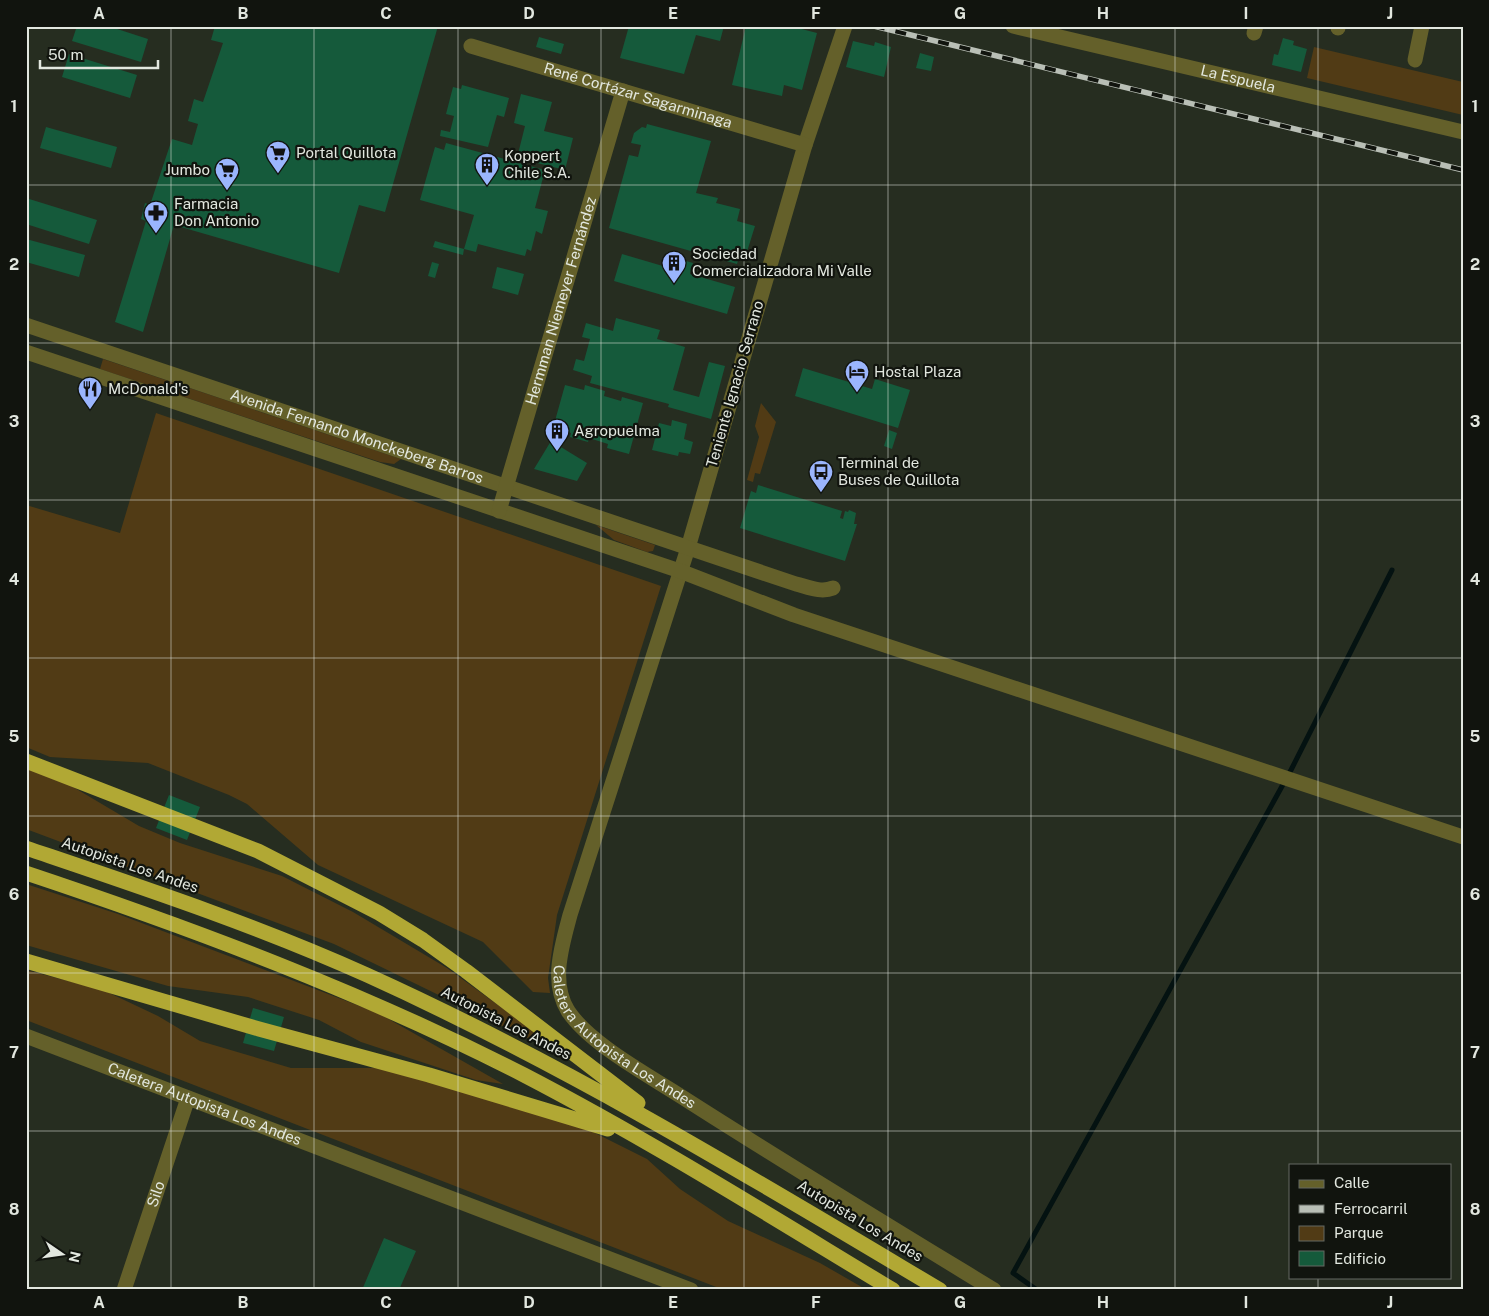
<svg xmlns="http://www.w3.org/2000/svg" width="1489" height="1316" font-family="'Public Sans',sans-serif">
  <style>
    .green { fill: #513b15 }
    .lines { fill: none; stroke-linecap: round; stroke-linejoin: round }
    .stream { stroke: #041211; stroke-width: 5 }
    .building { fill: #155a3b }
    .minor { stroke: #64602a; stroke-width: 15 }
    .highway { stroke: #b1a834; stroke-width: 15 }
    .rail-casing { stroke: #b9bfb6; stroke-width: 5.5 }
    .rail { stroke: #11140e; stroke-width: 4; stroke-dasharray: 11; stroke-linecap: butt }
    .grid { fill: none; stroke: #e2e7df; stroke-width: 1; stroke-opacity: 0.55 }
    .labels { text-anchor: middle; stroke-width: 4.5; stroke-linejoin: round; paint-order: stroke }
    .street-label { font-size: 15px; fill: #e2e7df; stroke: #11140e }
    .poi-label { font-size: 15px; fill: #e2e7df; stroke: #11140e; text-anchor: start }
    .neatline { fill: none; stroke: #e2e7df; stroke-width: 2 }
    .grid-label { font-size: 16px; text-anchor: middle; font-weight: bold; fill: #e2e7df }
  </style>
  <rect width="100%" height="100%" fill="#262d20"/>
  <path class="green" d="M1314 47 1463 82V115L1307 78Z
    M103 359 401 459 394 464 380 462 100 369Z
    M761 403 776 422 760 474 755 473 753 482 747 480 759 437 755 426Z
    M156 413 661 586 557 915 548 978 550 993 533 992 483 942 318 865 247 804 229 795 148 763 50 757 26 747V505L120 533Z
    M596 525 655 545 653 551 647 552 614 540Z
    M26 768 68 784 139 826 180 843 282 876 353 912 447 968 535 1032 531 1040 334 944 26 829Z
    M26 884 118 914 378 1013 503 1084 476 1080 361 1042 319 1020 248 997 168 986 26 945Z
    M26 970 103 990 158 1016 200 1041 291 1068H384L589 1130 647 1159 680 1189 728 1221 820 1263 867 1290H724L26 1020Z"/>
  <g class="lines">
    <path class="stream" d="M1037 1290 1013 1273 1291 770 1392 570"/>
  </g>
  <path class="building" d="M77 26H108L148 39 141 62 72 41Z
    M215 26H438L385 212 359 205 339 273 174 225 143 332 115 322 146 221 141 219 145 203 150 205 172 139 192 145 198 124 188 121 194 99 203 102 223 43 211 40Z
    M629 26H724L720 41 696 35 684 74 620 58Z
    M746 26H790L817 33 802 90 784 85 782 96 732 85Z
    M539 37 564 44 561 54 536 47Z
    M1283 38 1294 41 1293 45 1307 49 1301 72 1272 65 1274 54 1278 55Z
    M853 41 874 46 875 42 891 47 884 77 846 67Z
    M920 53 934 57 931 71 916 68Z
    M69 54 137 75 130 98 62 77Z
    M462 85 509 98 504 117 497 115 488 147 440 136 441 130 450 132 454 116 446 114 453 87 461 89Z
    M521 94 552 102 544 131 573 138 565 170 517 158 525 126 514 123Z
    M647 124 711 141 696 193 718 198 716 203 740 209 737 221 755 226 746 255 740 254 737 264 609 228 629 155 638 157 641 145 631 143 634 133 642 127 646 128Z
    M46 127 117 147 111 168 40 148Z
    M446 143 545 170 535 208 548 211 542 234 536 231 531 251 527 249 525 256 478 244 476 252 464 249 474 215 420 200 435 147 444 150Z
    M26 198 97 220 89 244 26 224Z
    M26 239 85 255 79 277 26 262Z
    M435 241 464 249 463 255 433 247Z
    M622 254 673 269 676 258 693 263 690 274 735 287 727 314 614 281Z
    M432 262 439 264 435 278 428 276Z
    M497 267 524 274 518 295 492 288Z
    M616 318 660 330 657 339 685 347 673 390 699 397 709 362 725 366 711 419 668 407 669 404 590 383 592 376 573 370 576 359 584 361 590 339 582 337 586 323 613 331Z
    M803 368 872 389 875 379 910 390 898 428 795 396Z
    M565 385 584 390 585 385 605 391 604 396 621 401 622 397 643 403 629 454 607 448 608 444 589 438 588 442 570 437 571 433 553 428Z
    M672 420 687 424 684 439 693 442 690 454 679 452 678 456 652 450 659 423 671 426Z
    M889 430 897 433 892 449 884 446Z
    M551 441 587 463 577 481 534 469Z
    M758 485 842 511 840 518 843 519 845 511 848 512 849 510 856 513 854 524H857L845 561 740 528 751 491 756 493Z
    M169 795 200 807 187 840 156 828Z
    M253 1008 284 1017 274 1051 243 1043Z
    M384 1238 416 1251 399 1290H362Z"/>
  <g class="lines">
    <g class="minor">
      <path id="s1" d="M845 26 805 145 688 548 570 915C562 945 550 982 568 1011 590 1044 648 1075 682 1097 785 1163 889 1226 994 1290"/>
      <path id="s2" d="M1013 26 1463 132"/>
      <path d="M1338 28V26"/>
      <path d="M1254 33 1256 26"/>
      <path id="s3" d="M471 46 805 145"/>
      <path d="M1415 60 1422 26"/>
      <path id="s4" d="M26 325 796 584C808 587 821 593 833 588"/>
      <path d="M26 352 680 571 794 615 1463 837"/>
      <path id="s5" d="M499 511 623 91"/>
      <path id="s6" d="M26 1036 691 1290"/>
      <path id="s7" d="M124 1290 188 1098"/>
    </g>
    <path class="highway" d="M26 761 258 851 379 913 423 940 466 971 638 1103
      M26 848C141 887 256 925 367 975 566 1065 752 1178 940 1290
      M26 873C197 930 364 993 524 1075 651 1141 772 1217 893 1290
      M26 961 259 1029 429 1075 608 1129"/>
    <defs>
      <path id="rail" d="M874 26 1463 170"/>
    </defs>
    <use href="#rail" class="rail-casing"/>
    <use href="#rail" class="rail"/>
  </g>
  <path class="grid" d="M171 26V1290M314 26V1290M458 26V1290M601 26V1290M744 26V1290M888 26V1290M1031 26V1290M1175 26V1290M1318 26V1165M26 185H1463M26 343H1463M26 500H1463M26 658H1463M26 816H1463M26 973H1463M26 1131H1463M1318 1277V1290"/>
  <defs>
    <symbol id="supermarket-pin" viewBox="-11 -11 22 30"><path d="M0 17L-7.5 6A9.5 9.5 0 1 1 7.5 6Z" fill="#9ab5fd" stroke="#11140e"/><path d="M-6-5.5h2.5l.6 2H6L4.5 2H-2.5L-4.4-4H-6ZM-1.5 3.2a1.3 1.3 0 1 0 .1 0ZM3 3.2a1.3 1.3 0 1 0 .1 0Z" fill="#111"/></symbol>
    <symbol id="building-pin" viewBox="-11 -11 22 30"><path d="M0 17L-7.5 6A9.5 9.5 0 1 1 7.5 6Z" fill="#9ab5fd" stroke="#11140e"/><path d="M-4-6H4V6H1V3H-1V6H-4ZM-2.5-4.3h1.7v1.8h-1.7ZM.8-4.3h1.7v1.8H.8ZM-2.5-1h1.7V.8h-1.7ZM.8-1h1.7V.8H.8Z" fill="#111"/></symbol>
    <symbol id="pharmacy-pin" viewBox="-11 -11 22 30"><path d="M0 17L-7.5 6A9.5 9.5 0 1 1 7.5 6Z" fill="#9ab5fd" stroke="#11140e"/><path d="M-2-6h4v4h4v4h-4v4h-4v-4h-4v-4h4Z" fill="#111"/></symbol>
    <symbol id="hotel-pin" viewBox="-11 -11 22 30"><path d="M0 17L-7.5 6A9.5 9.5 0 1 1 7.5 6Z" fill="#9ab5fd" stroke="#11140e"/><path d="M-6-4.5h1.5V1H6V5H4.5V3h-9V5H-6ZM-4 0a1.8 1.8 0 1 1 3.6 0ZM.5 0V-2.5h3Q6-2.5 6 0Z" fill="#111"/></symbol>
    <symbol id="restaurant-pin" viewBox="-11 -11 22 30"><path d="M0 17L-7.5 6A9.5 9.5 0 1 1 7.5 6Z" fill="#9ab5fd" stroke="#11140e"/><path d="M-5-6h1v4h1v-4h1v4h1v-4h1v5L-1.5 .5V6h-2V.5L-5-1ZM5-6V6H3V1.5H1.5Q1.5-4 5-6Z" fill="#111"/></symbol>
    <symbol id="bus-pin" viewBox="-11 -11 22 30"><path d="M0 17L-7.5 6A9.5 9.5 0 1 1 7.5 6Z" fill="#9ab5fd" stroke="#11140e"/><path d="M-5-6H5V4H4V6H2V4H-2V6H-4V4H-5ZM-3.5-4V0h7V-4ZM-3.5 1.2v1.5H-2V1.2ZM2 1.2v1.5H3.5V1.2Z" fill="#111"/></symbol>
  </defs>
  <g fill-rule="evenodd">
    <use href="#supermarket-pin" x="264" y="139" width="28" height="38"/>
    <use href="#building-pin" x="473" y="151" width="28" height="38"/>
    <use href="#supermarket-pin" x="213" y="156" width="28" height="38"/>
    <use href="#pharmacy-pin" x="142" y="199" width="28" height="38"/>
    <use href="#building-pin" x="660" y="249" width="28" height="38"/>
    <use href="#hotel-pin" x="843" y="358" width="28" height="38"/>
    <use href="#restaurant-pin" x="76" y="375" width="28" height="38"/>
    <use href="#building-pin" x="543" y="417" width="28" height="38"/>
    <use href="#bus-pin" x="807" y="458" width="28" height="38"/>
  </g>
  <g class="labels">
    <g class="street-label">
      <text dy="5" stroke="none"><textPath href="#s2" startOffset="231">La Espuela</textPath></text>
      <text dy="5" stroke="none"><textPath href="#s3" startOffset="174">René Cortázar Sagarminaga</textPath></text>
      <text dy="5" stroke="none"><textPath href="#s5" startOffset="219">Hermman Niemeyer Fernández</textPath></text>
      <text transform="translate(735 384) rotate(-74)" y="5">Teniente Ignacio Serrano</text>
      <text dy="5" stroke="none"><textPath href="#s4" startOffset="349">Avenida Fernando Monckeberg Barros</textPath></text>
      <text transform="translate(130 865) rotate(19)" y="5">Autopista Los Andes</text>
      <text transform="translate(506 1023) rotate(27)" y="5">Autopista Los Andes</text>
      <text dy="5" stroke="none"><textPath href="#s1" startOffset="1085">Caletera Autopista Los Andes</textPath></text>
      <text dy="5" stroke="none"><textPath href="#s6" startOffset="191">Caletera Autopista Los Andes</textPath></text>
      <text dy="5" stroke="none"><textPath href="#s7" startOffset="101">Silo</textPath></text>
      <text transform="translate(860 1221) rotate(31)" y="5">Autopista Los Andes</text>
    </g>
    <g class="poi-label">
      <text x="296" y="158">Portal Quillota</text>
      <text x="504" y="161">Koppert<tspan x="504" dy="17">Chile S.A.</tspan></text>
      <text x="210" y="175" text-anchor="end">Jumbo</text>
      <text x="174" y="209">Farmacia<tspan x="174" dy="17">Don Antonio</tspan></text>
      <text x="692" y="259">Sociedad<tspan x="692" dy="17">Comercializadora Mi Valle</tspan></text>
      <text x="874" y="377">Hostal Plaza</text>
      <text x="108" y="394">McDonald's</text>
      <text x="574" y="436">Agropuelma</text>
      <text x="838" y="468">Terminal de<tspan x="838" dy="17">Buses de Quillota</tspan></text>
    </g>
  </g>
  <rect width="1489" height="1316" fill="none" stroke="#11140e" stroke-width="55"/>
  <rect x="1289" y="1164" width="162" height="115" fill="#11140e" stroke="#656862"/>
  <rect x="1299" y="1180" width="25" height="8" fill="#64602a" stroke="#656862"/>
  <text x="1334" y="1188" font-size="15" fill="#e2e7df">Calle</text>
  <rect x="1299" y="1205" width="25" height="8" fill="#b9bfb6" stroke="#656862"/>
  <text x="1334" y="1214" font-size="15" fill="#e2e7df">Ferrocarril</text>
  <rect x="1299" y="1226" width="25" height="15" fill="#513b15" stroke="#656862"/>
  <text x="1334" y="1238" font-size="15" fill="#e2e7df">Parque</text>
  <rect x="1299" y="1251" width="25" height="15" fill="#155a3b" stroke="#656862"/>
  <text x="1334" y="1264" font-size="15" fill="#e2e7df">Edificio</text>
  <g transform="translate(62 1254) rotate(103)" stroke="#11140e" stroke-width="4" paint-order="stroke">
  <path d="M0-4L9 19L0 12L-9 19Z" fill="#e2e7df"/>
  <text y="-8" font-size="14" font-weight="bold" text-anchor="middle" fill="#e2e7df">N</text>
  </g>
  <path d="M40 60v8h118v-8" fill="none" stroke="#e2e7df" stroke-width="2.5"/>
  <text x="48" y="60" font-size="15" fill="#e2e7df" stroke="#11140e" stroke-width="4" paint-order="stroke">50 m</text>
  <rect x="28" y="28" width="1434" height="1260" class="neatline"/>
  <g class="grid-label">
    <text x="99" y="19">A</text>
    <text x="243" y="19">B</text>
    <text x="386" y="19">C</text>
    <text x="529" y="19">D</text>
    <text x="673" y="19">E</text>
    <text x="816" y="19">F</text>
    <text x="960" y="19">G</text>
    <text x="1103" y="19">H</text>
    <text x="1246" y="19">I</text>
    <text x="1390" y="19">J</text>
    <text x="14" y="112">1</text>
    <text x="1475" y="112">1</text>
    <text x="14" y="270">2</text>
    <text x="1475" y="270">2</text>
    <text x="14" y="427">3</text>
    <text x="1475" y="427">3</text>
    <text x="14" y="585">4</text>
    <text x="1475" y="585">4</text>
    <text x="14" y="742">5</text>
    <text x="1475" y="742">5</text>
    <text x="14" y="900">6</text>
    <text x="1475" y="900">6</text>
    <text x="14" y="1058">7</text>
    <text x="1475" y="1058">7</text>
    <text x="14" y="1215">8</text>
    <text x="1475" y="1215">8</text>
    <text x="99" y="1308">A</text>
    <text x="243" y="1308">B</text>
    <text x="386" y="1308">C</text>
    <text x="529" y="1308">D</text>
    <text x="673" y="1308">E</text>
    <text x="816" y="1308">F</text>
    <text x="960" y="1308">G</text>
    <text x="1103" y="1308">H</text>
    <text x="1246" y="1308">I</text>
    <text x="1390" y="1308">J</text>
  </g>
</svg>
